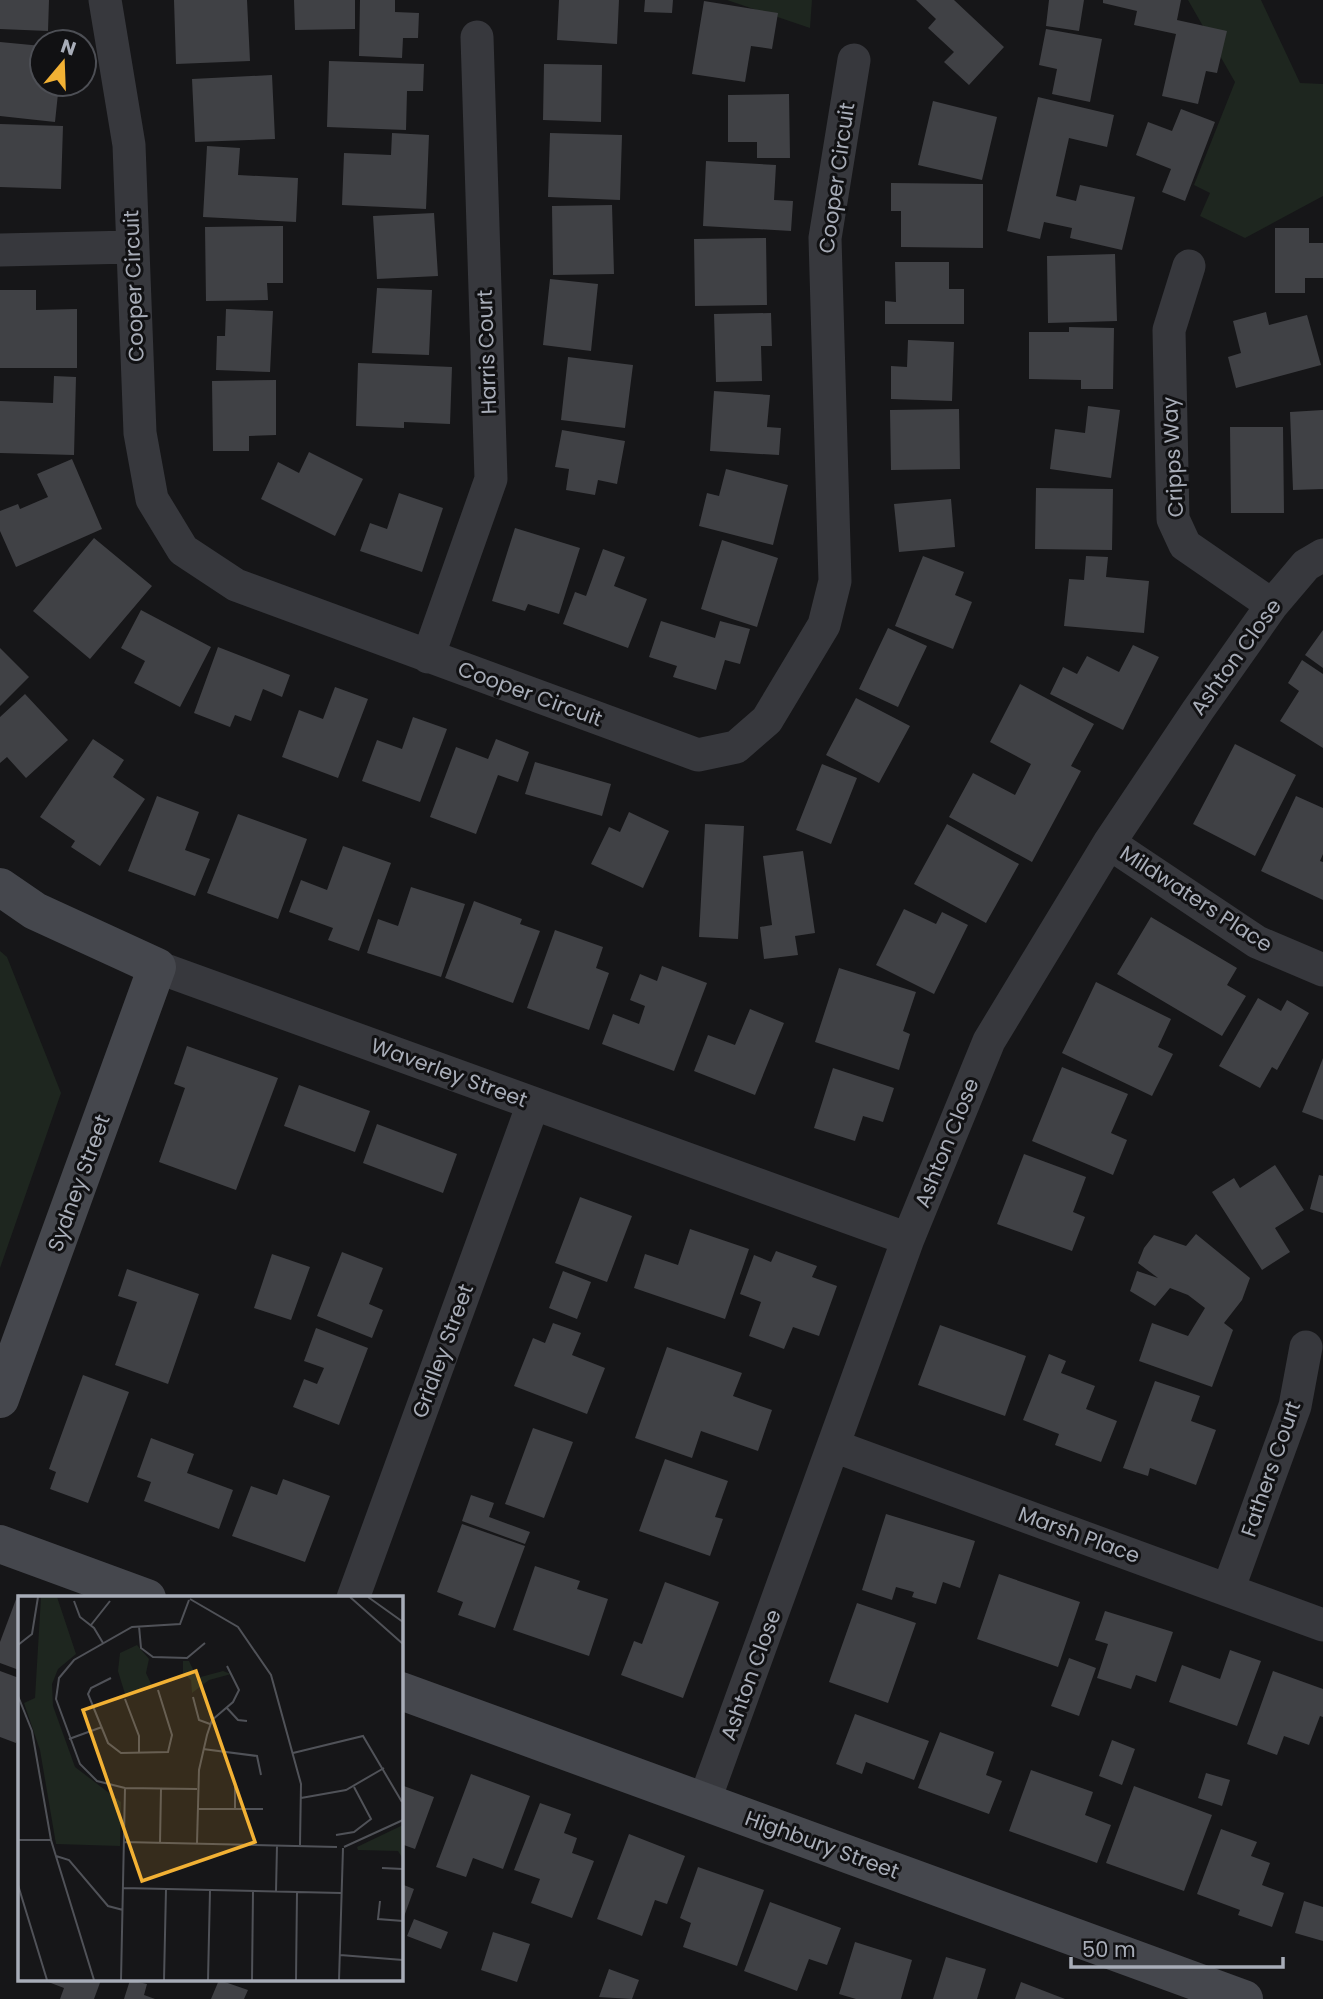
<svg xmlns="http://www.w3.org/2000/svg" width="1323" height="1999" font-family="Poppins,sans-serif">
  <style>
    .green { fill: #1e261f }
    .building { fill: #404145 }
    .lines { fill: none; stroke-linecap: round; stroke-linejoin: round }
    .street { stroke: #37383d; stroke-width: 33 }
    .secondary { stroke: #45474d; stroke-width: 38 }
    .labels { text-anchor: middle; stroke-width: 6; stroke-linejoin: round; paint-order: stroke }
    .street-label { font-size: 21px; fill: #a8adb8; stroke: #111113 }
    .inset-road { fill: none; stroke: #505258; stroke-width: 2 }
    .view { fill: #f2b134; fill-opacity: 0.15; stroke: #f2b134; stroke-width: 3.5 }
    .inset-edge { fill: none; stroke: #a8adb8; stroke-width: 3.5 }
  </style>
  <rect width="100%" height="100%" fill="#161618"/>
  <path class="green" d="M727 0H812L810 28Z
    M1188 0H1261L1300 83 1323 84V196L1245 238 1200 216 1210 193 1194 185 1235 82Z
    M0 951 7 957 61 1093 0 1268Z"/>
  <path class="building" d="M0 0H49L48 31 0 29Z
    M174 0H247L250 61 176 64Z
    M294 0H355V29L295 30Z
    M360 0H395V12L419 13 418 38H403L402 58 359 56Z
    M559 0H619L617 44 557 40Z
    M645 0H673L672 13 644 12Z
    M916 0H954L1004 47 969 85 944 62 954 52 928 28 936 19Z
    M1049 0H1084L1079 31 1046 26Z
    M1103 0H1181L1177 20 1227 31 1217 73 1206 71 1198 104 1162 96 1176 34 1134 25 1137 11 1103 3Z
    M704 1 778 13 772 49 751 46 745 82 692 74Z
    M1046 29 1102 39 1090 102 1052 94 1057 69 1039 65Z
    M0 42 42 46V84H59L55 122 0 116Z
    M329 61 424 64 423 91H407L406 130 327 127Z
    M544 64 602 65 601 122 543 120Z
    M272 75 275 139 195 142 192 79Z
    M789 94 790 158H757V142H728V95Z
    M1038 97 1114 115 1107 147 1069 138 1056 196 1076 201 1080 185 1135 197 1122 250 1070 238 1072 228 1044 222 1040 239 1007 231Z
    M933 101 997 117 982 180 918 165Z
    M1181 109 1215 122 1185 201 1162 192 1171 169 1136 155 1148 122 1172 131Z
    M0 124 63 126 61 189 0 187Z
    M392 133 429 135 426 209 342 205 344 153 391 155Z
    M550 133 622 135 620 200 548 197Z
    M207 146 240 148 238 175 298 178 296 222 203 217Z
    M706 161 776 165 774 200 793 201 791 231 703 226Z
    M891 183 983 184V248L901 247V211H891Z
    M612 205 614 274 553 275 552 206Z
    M434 213 438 276 377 279 373 216Z
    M283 226V283H267L268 300 206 301 205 227Z
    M1275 228H1309V243H1323V278H1305V293H1275Z
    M766 238 767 305 695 306 694 239Z
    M1115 254 1117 321 1048 323 1047 256Z
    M895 262H949V289H964V324H885V301L896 302Z
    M550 279 598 284 591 351 543 345Z
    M377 288 432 290 429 355 372 353Z
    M0 290H36V310L77 309V368H0Z
    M226 309 273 311 270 372 216 370 217 336H225Z
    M1266 312 1269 325 1307 315 1321 365 1236 388 1228 357 1241 353 1233 321Z
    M771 313 772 346H761L762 381 716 382 714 314Z
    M1069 327 1114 328 1113 389H1081V380L1029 379V332H1069Z
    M908 340 954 342 952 401 891 399V366L907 367Z
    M568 357 633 365 625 428 561 420Z
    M358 363 452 367 450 424 404 422V428L356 426Z
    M54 376 76 377 74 455 0 453V401L53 403Z
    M276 380V435L249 436V451H213L212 381Z
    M714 391 770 395 767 427 781 428 779 455 710 451Z
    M1088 406 1120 410 1111 478 1050 469 1055 429 1085 433Z
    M959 409 960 469 891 470 890 410Z
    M1323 410V489L1293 490 1290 412Z
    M1230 427H1283L1284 513H1231Z
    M562 430 625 441 617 484 598 480 595 495 566 490 569 469 555 467Z
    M309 452 363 479 335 536 261 499 278 462 299 473Z
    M72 459 102 529 16 567 0 531V511L18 504 20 509 48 497 37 474Z
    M726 469 788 485 773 545 699 526 707 493 719 496Z
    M1036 488 1113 489 1112 550 1035 549Z
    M399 493 443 508 422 572 360 551 370 523 387 529Z
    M951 499 955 547 899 552 894 504Z
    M515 528 580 548 559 614 528 604 525 611 492 601Z
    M94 538 152 586 90 659 33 611Z
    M722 540 778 558 757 627 701 609Z
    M603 549 625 557 614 586 647 599 628 648 563 624 575 592 586 596Z
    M923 556 964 572 955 595 972 602 953 649 895 626Z
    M1086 556 1108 557 1106 577 1149 581 1144 633 1064 626 1069 579 1084 580Z
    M141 610 211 647 180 707 134 683 145 661 121 648Z
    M661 621 715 638 720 621 750 629 740 664 725 660 716 690 673 677 677 666 649 657Z
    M888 628 927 646 898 707 859 689Z
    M1323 630V668L1305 655Z
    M1133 645 1159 657 1123 730 1050 694 1063 667 1077 674 1087 656 1119 672Z
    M218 647 290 675 282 697 263 689 251 721 235 715 230 727 194 713Z
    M0 648 29 677 0 706Z
    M1302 660 1323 674V748L1280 721 1299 691 1288 683Z
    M1020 684 1094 724 1071 766 1081 771 1032 862 949 817 973 773 1015 795 1031 764 990 742Z
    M335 687 368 699 338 778 282 757 299 710 323 719Z
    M25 694 68 740 26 778 7 757 0 763V717Z
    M856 698 910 726 879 783 826 755Z
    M413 717 447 729 420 802 362 781 377 740 402 749Z
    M93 739 124 760 113 777 145 799 100 866 71 847 75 841 40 817Z
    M496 739 529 752 518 782 498 775 476 834 430 817 456 747 488 759Z
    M1235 744 1296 775 1255 856 1193 824Z
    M535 762 611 784 602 816 525 794Z
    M822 764 857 778 831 844 796 830Z
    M157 796 199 812 185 850 210 859 195 896 128 871Z
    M1296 796 1323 808V854L1320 861 1323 862V900L1261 871Z
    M629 812 669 831 643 888 591 864 609 827 620 832Z
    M238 814 307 839 278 919 207 893Z
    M705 824 744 826 738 939 699 937Z
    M947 824 1019 864 986 923 914 884Z
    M343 846 391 863 359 951 328 940 333 928 289 912 301 880 327 890Z
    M803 851 815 933 795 936 798 955 764 959 760 927 772 925 763 856Z
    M411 887 465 904 441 977 367 953 378 919 398 926Z
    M474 901 522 919 520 924 540 931 513 1003 445 978Z
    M904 909 936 924 942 912 968 925 934 994 876 965Z
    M1151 917 1237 968 1227 985 1246 996 1222 1036 1117 974Z
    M555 930 603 947 596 968 609 973 589 1030 527 1008Z
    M662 966 707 983 674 1071 602 1044 613 1014 639 1024 645 1006 630 1000 640 974 657 981Z
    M839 968 916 992 903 1031 910 1034 899 1070 815 1042Z
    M1096 982 1171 1019 1158 1047 1173 1054 1152 1096 1062 1053Z
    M1258 998 1281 1011 1287 1000 1309 1013 1277 1070 1272 1067 1260 1088 1219 1066Z
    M750 1009 784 1023 755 1095 694 1071 708 1035 735 1045Z
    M187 1046 278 1078 236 1190 159 1162 185 1088 174 1084Z
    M1323 1058V1120L1302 1112Z
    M1062 1067 1128 1094 1111 1133 1127 1140 1113 1175 1032 1141Z
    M833 1068 894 1088 883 1122 863 1116 855 1141 814 1128Z
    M299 1085 370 1111 355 1152 284 1126Z
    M377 1124 457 1154 443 1193 363 1163Z
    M1024 1154 1086 1177 1073 1212 1085 1217 1072 1251 997 1224Z
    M1275 1165 1304 1210 1275 1228 1290 1252 1262 1270 1212 1192 1234 1178 1240 1188Z
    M1319 1175 1323 1176V1213L1310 1209Z
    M580 1197 632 1216 607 1282 555 1263Z
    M690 1229 749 1249 725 1319 634 1288 645 1254 678 1265Z
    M1196 1234 1250 1278 1242 1300 1224 1323 1233 1330 1212 1387 1139 1361 1152 1323 1188 1336 1205 1308 1188 1295 1170 1288 1155 1306 1130 1291 1137 1271 1158 1278 1138 1263 1144 1248 1154 1235 1186 1246Z
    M776 1251 817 1266 812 1277 837 1286 819 1336 793 1327 784 1349 749 1336 761 1302 740 1294 754 1255 771 1262Z
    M342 1252 383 1268 369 1304 383 1310 372 1338 317 1316Z
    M272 1254 310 1267 291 1320 254 1308Z
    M127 1269 199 1294 168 1384 115 1365 137 1302 118 1296Z
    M563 1271 591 1282 577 1319 549 1308Z
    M553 1323 581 1333 572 1355 605 1368 587 1414 514 1386 533 1338 545 1343Z
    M940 1325 1026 1356 1005 1416 918 1385Z
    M316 1328 368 1348 339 1425 293 1407 304 1379 317 1384 324 1368 304 1361Z
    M667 1347 742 1373 733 1396 772 1410 758 1451 701 1431 692 1458 635 1438Z
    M1049 1354 1066 1361 1061 1373 1095 1386 1086 1409 1117 1421 1101 1462 1055 1445 1059 1434 1023 1420Z
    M83 1375 129 1392 88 1503 50 1489 56 1472 49 1469Z
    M1155 1381 1200 1396 1191 1421 1216 1430 1196 1485 1150 1468 1148 1476 1123 1468Z
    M533 1428 573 1442 544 1518 505 1504Z
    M151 1438 194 1454 187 1473 233 1490 219 1529 144 1501 151 1482 137 1477Z
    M665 1459 728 1481 715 1517 723 1519 710 1556 639 1531Z
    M283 1479 330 1496 305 1562 232 1536 251 1486 277 1495Z
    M471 1495 494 1503 489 1517 530 1532 525 1544 462 1521Z
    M886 1514 975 1541 960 1588 943 1582 936 1604 912 1597 914 1592 896 1587 892 1600 862 1590Z
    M462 1524 525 1546 495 1628 458 1615 463 1602 437 1592Z
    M535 1566 580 1581 577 1589 608 1599 589 1656 513 1630Z
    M999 1574 1080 1602 1058 1667 977 1639Z
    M665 1582 719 1602 683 1698 621 1675 634 1641 642 1644Z
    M18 1594 30 1598H19V1670L0 1663V1642Z
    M857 1603 916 1623 888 1703 829 1682Z
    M1105 1611 1173 1632 1156 1682 1136 1675 1131 1689 1097 1678 1108 1644 1095 1640Z
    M1230 1650 1261 1661 1237 1726 1169 1702 1182 1665 1220 1679Z
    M1069 1658 1096 1668 1079 1716 1051 1706Z
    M0 1671 19 1678V1734L16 1743 0 1737Z
    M1273 1671 1323 1689V1717L1320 1716 1309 1745 1284 1736 1277 1755 1247 1744Z
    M855 1714 929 1741 914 1780 866 1762 862 1774 836 1764Z
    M940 1732 994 1752 986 1775 1002 1781 989 1814 918 1788Z
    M1112 1740 1135 1749 1122 1785 1099 1776Z
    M1031 1770 1093 1792 1085 1815 1111 1825 1097 1863 1009 1831Z
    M1206 1773 1230 1780 1222 1806 1198 1798Z
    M471 1774 530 1796 503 1869 473 1858 466 1877 436 1867Z
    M401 1785 434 1797 415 1849 401 1844Z
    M1134 1786 1212 1815 1184 1891 1106 1863Z
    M540 1803 571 1814 564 1833 577 1838 572 1853 594 1861 572 1918 531 1903 540 1879 514 1870Z
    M1221 1829 1257 1842 1251 1856 1270 1863 1262 1885 1284 1893 1272 1927 1238 1915 1240 1910 1197 1894Z
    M629 1834 685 1856 667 1904 655 1900 642 1936 597 1919Z
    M698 1867 764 1890 737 1966 683 1947 691 1923 680 1918Z
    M401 1884 414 1889 401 1925Z
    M1304 1901 1323 1907V1941L1295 1933Z
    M770 1902 841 1928 827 1965 809 1959 797 1991 744 1971Z
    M414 1919 448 1932 441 1949 407 1936Z
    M493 1932 530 1944 517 1982 481 1970Z
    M855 1942 912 1960 901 1999H856L839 1994Z
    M946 1957 986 1969 977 1999H933Z
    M609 1969 639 1980 632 1999 599 1997Z
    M43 1980H101L94 1999H60L64 1988Z
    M130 1980 147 1984 144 1995 155 1999H124Z
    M219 1980 248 1990 244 1999H211Z
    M1021 1982 1065 1999H1015Z"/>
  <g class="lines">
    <path class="street" d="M105 0 129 145 140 433 152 499 183 550 236 585 698 755 736 747 767 720 824 625 835 581 825 238 854 60
      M0 250 132 247
      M1189 266 1169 330 1173 519 1185 545 1272 605
      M428 657 491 479 477 37
      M1109 843 1257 942 1323 970
      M157 967 908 1239
      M834 1446 1323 1625
      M1228 1590 1295 1406 1306 1347
      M353 1598 533 1104
      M704 1802 908 1239 989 1041 1109 843 1198 710 1272 605 1306 565 1323 555"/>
    <path class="secondary" d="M0 887 35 911 157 967 0 1399
      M0 1544 147 1598
      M401 1691 1244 1999"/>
  </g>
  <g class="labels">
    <g class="street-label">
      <text transform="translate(837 178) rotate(-82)" y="7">Cooper Circuit</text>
      <text transform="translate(134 286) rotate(-92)" y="7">Cooper Circuit</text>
      <text transform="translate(487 352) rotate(-92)" y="7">Harris Court</text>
      <text transform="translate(1173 457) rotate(-93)" y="7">Cripps Way</text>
      <text transform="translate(1236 657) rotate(-54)" y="7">Ashton Close</text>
      <text transform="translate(530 694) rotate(20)" y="7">Cooper Circuit</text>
      <text transform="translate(1196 899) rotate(33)" y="7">Mildwaters Place</text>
      <text transform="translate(449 1073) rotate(20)" y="7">Waverley Street</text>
      <text transform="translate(947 1143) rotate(-68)" y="7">Ashton Close</text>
      <text transform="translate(79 1183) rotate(-70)" y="7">Sydney Street</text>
      <text transform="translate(443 1351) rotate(-70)" y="7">Gridley Street</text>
      <text transform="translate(1271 1469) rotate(-71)" y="7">Fathers Court</text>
      <text transform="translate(1079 1535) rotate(20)" y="7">Marsh Place</text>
      <text transform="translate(751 1675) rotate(-70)" y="7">Ashton Close</text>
      <text transform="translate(822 1845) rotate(20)" y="7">Highbury Street</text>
    </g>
  </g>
  <g transform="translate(18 1596)">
    <rect width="385" height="385" fill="#161618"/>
    <path d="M23 1H39L58 58 40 73 34 88 35 110 57 171 103 206 102 250 38 248 22 154 6 107 17 102ZM119 49 131 63 128 77 135 92 107 98 100 75 102 57ZM165 65H171L179 82 205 75 213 78 191 84 174 97 173 84 165 77ZM385 229V263L380 255 340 254 339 251Z" fill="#1e261f"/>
    <path class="inset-road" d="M332 1 385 48M350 1 385 26M172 3 220 31 253 79 283 188 282 249M171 4 162 28 114 31 56 64 41 82 38 103 62 168 79 185 107 192 179 193M56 5 62 21 76 32 85 47M73 29 92 5M121 30 123 52 135 61 169 62 187 47M0 49 14 38 20 1M93 82 73 92 70 98 90 147 103 157 150 156 154 139 140 94M0 100 14 135 33 244 76 384M175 101 181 124 192 128M107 103 121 140V157M208 111 220 124 229 125M51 143 84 131M185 153 239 160 243 179M275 157 345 140 384 206M217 191V214M283 202 328 194 366 172M179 213H245M318 239 336 236 353 223 336 191M0 244H33M106 246 319 251M142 247 143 193M179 247 181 174 189 139 194 124 215 106 221 94 209 70M326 251 385 224M38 260 51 264 90 310 105 314M364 272 385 273M0 289 29 384M105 292 323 297M258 296 259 249M362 305 360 323 385 325M322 359 385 364M103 384 107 192M146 384 148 293M190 384 192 294M234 384 235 295M278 384 279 296M321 384 325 252"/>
    <path class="view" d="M178 75 237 246 124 285 65 114Z"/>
    <rect width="385" height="385" class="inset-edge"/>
  </g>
  <g transform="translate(63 63) rotate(19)"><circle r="33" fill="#111113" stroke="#4d4f55" stroke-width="2"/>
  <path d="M0-5L12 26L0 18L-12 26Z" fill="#f2b134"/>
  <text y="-10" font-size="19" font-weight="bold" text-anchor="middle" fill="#a8adb8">N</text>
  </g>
  <path d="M1071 1957v10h212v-10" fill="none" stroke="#a8adb8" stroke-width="3.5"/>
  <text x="1082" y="1957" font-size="21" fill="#a8adb8" stroke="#111113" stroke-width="5" paint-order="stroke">50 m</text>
</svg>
